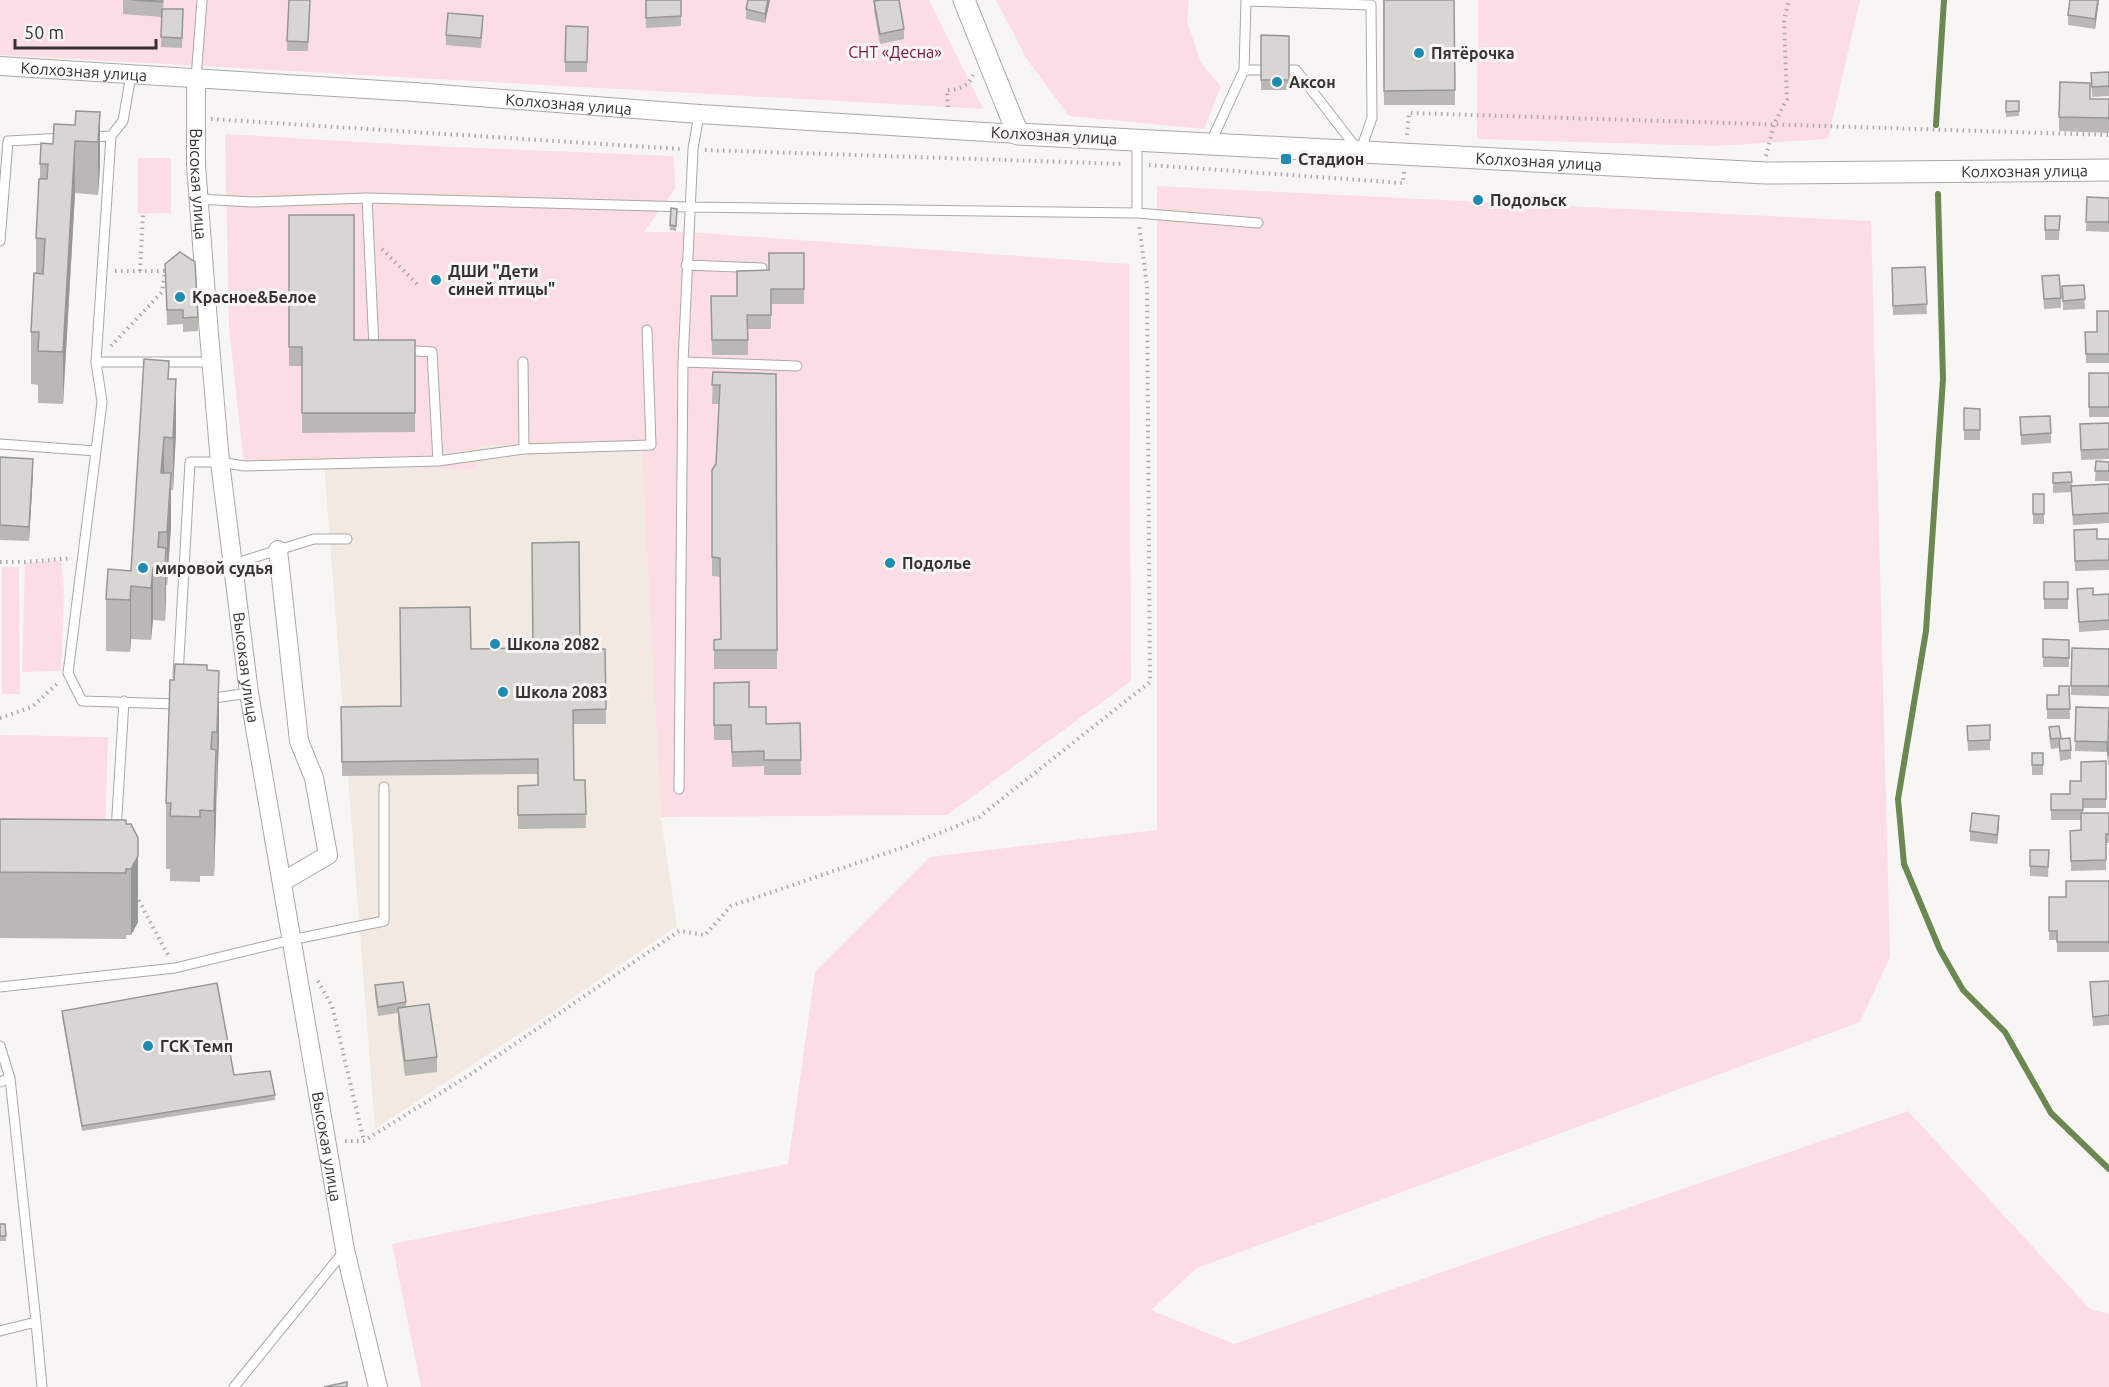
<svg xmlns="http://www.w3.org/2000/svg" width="2109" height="1387" font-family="Ubuntu,sans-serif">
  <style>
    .built { fill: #f2eae2 }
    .green { fill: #fcdde3 }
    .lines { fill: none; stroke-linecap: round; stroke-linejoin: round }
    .stream { stroke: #6b8852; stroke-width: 6 }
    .service-casing { stroke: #aaa8a6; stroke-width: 11 }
    .minor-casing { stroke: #aaa8a6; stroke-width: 20 }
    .tertiary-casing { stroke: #aaa8a6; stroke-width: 23 }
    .path { stroke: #aaa9a7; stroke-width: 4; stroke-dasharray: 1.5 4.5; stroke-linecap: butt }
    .service { stroke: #fff; stroke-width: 9 }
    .minor { stroke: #fff; stroke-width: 18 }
    .tertiary { stroke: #fff; stroke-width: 21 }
    .wall { fill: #b9b8b5 }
    .shaded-wall { fill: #969694 }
    .building { fill: #d7d6d3; stroke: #969694; stroke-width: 1.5 }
    .poi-dot { fill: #1e8bb1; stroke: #f8f6f4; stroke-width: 2 }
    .labels { text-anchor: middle; stroke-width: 6; stroke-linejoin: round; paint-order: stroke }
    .park-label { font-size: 16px; fill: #7f113d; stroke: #f8f6f4 }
    .poi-label { font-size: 16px; font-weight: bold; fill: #343332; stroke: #f8f6f4; text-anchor: start }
    .street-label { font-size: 16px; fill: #343332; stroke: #f8f6f4 }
  </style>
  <rect width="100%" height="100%" fill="#f8f6f4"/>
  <path class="built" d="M479 445H643L661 817 677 926 548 1015 375 1129 324 464 476 470Z"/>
  <path class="green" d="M0 0H929L983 109 0 55Z
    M996 0H1189L1187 21 1201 63 1221 86 1204 129 1069 116 1026 58Z
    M1478 0H1860L1828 139 1715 146 1477 139Z
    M225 134 429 146 674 156 675 189 644 232H688L1129 264 1131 681 947 815 661 817 642 445H479L476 470 324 464 244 466 229 327Z
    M138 158H171V213L138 214Z
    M1157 186 1871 221 1890 957 1860 1022 1197 1268 1151 1310 1234 1344 1908 1111 2090 1309 2109 1314V1387H421L392 1244 788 1164 815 972 930 857 1157 830Z
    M61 560 64 591 61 671 22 672 25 563Z
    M2 567H19L20 694H2Z
    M0 735 108 737 105 833 0 830Z"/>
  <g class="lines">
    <path class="stream" d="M1936 125 1944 0
      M1938 194 1943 379 1926 631 1898 799 1904 864 1940 950 1963 990 2005 1032 2051 1113 2109 1169"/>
    <defs>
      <path id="service" d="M1244 70 1246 1 1371 5 1372 118 1360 152
        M1289 70H1296L1358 150
        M196 79 202 0
        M89 137 111 136 123 121 131 75
        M1137 140V213
        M1210 144 1244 70H1261
        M367 198 690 207 1137 213 1258 223
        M198 199 252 202 367 198 374 347 377 348
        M0 241 8 141 64 138
        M686 265 762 268
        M402 350 432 352 438 461
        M96 362H212
        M523 362 524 449
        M683 362 797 366
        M0 444 96 451 68 673 82 701 177 704V699
        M96 451 102 402 96 362 111 136
        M233 564 314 539H347
        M178 676 190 462H220L244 466 438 461 524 449 651 445 647 330
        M207 699 249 693
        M679 789 683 362 693 149 699 114
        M116 831 124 701
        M0 987 175 968 291 940 384 921V787
        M0 1046 10 1078 0 1082
        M10 1078 36 1322 42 1387
        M0 1331 36 1322
        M234 1387 345 1250"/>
      <g id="minor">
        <path id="s1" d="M0 66 414 92 699 114 1018 134"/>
        <path id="s2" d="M196 79V165L208 322 220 462 249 693 345 1250 378 1387"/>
        <path d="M278 550 299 741 314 778 328 855 282 882"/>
      </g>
      <g id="tertiary">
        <path id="s3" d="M964 0 1018 134 1766 173 2109 170"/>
      </g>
    </defs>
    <use href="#service" class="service-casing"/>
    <use href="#minor" class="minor-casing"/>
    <use href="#tertiary" class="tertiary-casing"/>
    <path class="path" d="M948 107 947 90C958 90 969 86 973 75
      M211 119 680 149
      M1407 135 1409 113 2109 135
      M705 150 1124 164
      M1766 156 1774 124 1787 99 1784 20 1789 0
      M1149 165 1403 183 1404 172
      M382 249 420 287
      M115 271H165L167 270
      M140 271 143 213
      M111 346 162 292 165 271
      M0 562H25L72 558
      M0 718 32 707 59 682
      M136 895 169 957
      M318 981 332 1006 364 1141
      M345 1141H364L474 1072 679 931 705 935 731 906 907 846 979 817 1150 682 1147 286 1139 224"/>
    <use href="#service" class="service"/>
    <use href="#minor" class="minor"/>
    <use href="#tertiary" class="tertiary"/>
  </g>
  <path class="wall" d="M123 0H164L163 9H183L182 48 161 47 162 17 123 14Z
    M310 0 308 51H287V41Z
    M645 0H681V26L646 28Z
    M770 0 765 23 746 19V9Z
    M1383 0H1454L1455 105H1384Z
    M2070 0H2099L2095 29 2068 25V15Z
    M874 1 904 29V39L880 44 874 11Z
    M483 26 481 48 446 45V35Z
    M566 26 588 27 587 72H565Z
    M1261 35 1289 36V90H1261Z
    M2109 72V96L2092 97 2091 73Z
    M2109 99V133L2059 131V117Z
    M2006 101H2019V116L2006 117Z
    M100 112V165L98 195 75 193 63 404 38 403V385L31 384V332L36 274V238L40 179V164L75 125Z
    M2087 197 2109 198V232L2086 231Z
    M671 208 677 209 676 231 670 230Z
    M289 215 354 340H415V432L302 433V366H289Z
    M2045 216H2060L2059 240H2045Z
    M804 253V304H771V329H748V355H712L711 296H737L769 270Z
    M165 264 198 317V331L183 332V324L167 325Z
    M1925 267 1927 314 1893 315 1892 268Z
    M2042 276 2061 298V308L2044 309Z
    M2084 285 2085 309 2063 310 2062 286Z
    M2109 311V363H2086L2085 332H2097Z
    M713 372 776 374 777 669H714V640L721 639 720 577 712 576V470L716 464 719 404H712Z
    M2089 373H2109V417H2089Z
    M169 379 176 432 173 490H171V526L167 585H166L165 621 153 620 151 640 131 639 130 652 106 651V599L131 571Z
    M1964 408 1980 409V440H1964Z
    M2020 417 2051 433V443L2021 445Z
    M2109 423V459L2081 460 2080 424Z
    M0 457 33 473 29 541 0 540Z
    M2096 461 2109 462V481H2095Z
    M2071 472 2072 486 2109 484V523L2073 525 2071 492 2053 493V473Z
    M2033 494H2044V524H2033Z
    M2074 530 2097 539H2109V570L2075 571Z
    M2044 582H2068V609H2044Z
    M2077 589 2093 595 2109 594V630L2079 632Z
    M2043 639 2069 640V667H2043Z
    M2072 648 2109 649V696L2071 695Z
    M471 649H605L606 724H573L574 780H585L586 828 518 829V786L538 785V774L342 776 341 707 401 706Z
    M207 670 219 736 214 876H200V882L170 881V869H166V803L174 680Z
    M714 683 749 707 766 724 800 723 801 775H764V766L732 767 731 740H714Z
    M2069 686 2070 719H2047V695H2059Z
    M2076 707 2109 742V765H2108L2107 752 2075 751Z
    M1990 725V750L1968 751 1967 726Z
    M2059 726 2061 739 2071 750V759L2060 761 2059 748 2051 749 2049 737V727Z
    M2032 753H2043V775H2032Z
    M2106 761V808H2083V813H2109V843H2106V870L2071 871 2070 831 2081 830V820H2051V794H2070L2081 781Z
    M0 819 126 820 138 922 131 935H126V939L0 938Z
    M1999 826 1997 844 1970 841V831Z
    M2049 850 2048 877 2030 876V866Z
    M2109 881V952H2057V940H2049V897H2066Z
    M2109 981V1025L2093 1026 2090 982Z
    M375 985 406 1002V1007L437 1057V1072L405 1076 398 1023V1013L378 1016 375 995Z
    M62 1011 234 1075 275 1095V1100L82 1131 62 1016Z
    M0 1224H5L6 1241H0Z"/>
  <path class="shaded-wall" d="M768 0H770L765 23V14Z
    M2098 0H2099L2095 29V19Z
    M100 112V165L98 195V142Z
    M75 141V193L63 404V352Z
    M176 379V432L173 490V438Z
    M164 437V490L161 473Z
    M33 459V473L29 541V527Z
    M171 473V526L167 585V532Z
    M166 548V600L165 621V568Z
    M153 568V620L151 640V588Z
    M131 586V639L130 652V600Z
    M219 671V736L217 797V732Z
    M216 750V815L214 876V811Z
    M1999 816V826L1997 844V835Z
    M138 838V922L131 935V869Z"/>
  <path class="building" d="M132 0H162V2Z
    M289 0H310L308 42 287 41Z
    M646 0H681V16L646 18Z
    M748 0H768L765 14 746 9Z
    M881 0H899L904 29 880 34 874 1Z
    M1384 0H1454L1455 90 1384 91Z
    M2070 0H2098L2095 19 2068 15Z
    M162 9H183L182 38 161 37Z
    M448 13 483 16 481 38 446 35Z
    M566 26 588 27 587 62H565Z
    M1261 35 1289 36V80H1261Z
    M2109 72V86L2092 87 2091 73Z
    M2060 82 2090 83V99H2109V118L2059 117Z
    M2006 101H2019V111L2006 112Z
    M76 111 100 112 98 142 75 141 63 352 38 351 39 332H31L34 273 43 274 45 239 36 238 39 179H47L48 164H40L41 143 53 144 54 124 75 125Z
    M2087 197 2109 198V222H2086Z
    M671 208 677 209 676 226 670 225Z
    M289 215H354V340H415V413H302V347H289Z
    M2045 216H2060L2059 230H2045Z
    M180 252 195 262 198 317 183 318V310H167L165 264Z
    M769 253H804V289H771V315H747L748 340H712L711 296H737V271L769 270Z
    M1925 267 1927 304 1893 306 1892 268Z
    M2059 275 2061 298 2044 299 2042 276Z
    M2084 285 2085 299 2063 301 2062 286Z
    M2097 311H2109V354H2086L2085 332H2097Z
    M144 359 169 361 168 379H176L173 438 164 437 161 473H171L167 532H159L158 547 166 548 165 568H153L151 588 131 586 130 600 106 599 108 569 131 571Z
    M713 372 776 374 777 650H714V640L721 639 720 558 712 557V470L716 464 720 385H712Z
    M2089 373H2109V407H2089Z
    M1964 408 1980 409V430H1964Z
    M2050 416 2051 433 2021 435 2020 417Z
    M2109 423V449L2081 450 2080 424Z
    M0 457 33 459 29 527 0 525Z
    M2096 461 2109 462V471H2095Z
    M2071 472 2072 482 2053 483V473Z
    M2109 484V513L2073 515 2071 486Z
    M2033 494H2044V514H2033Z
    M2097 529V539H2109V560L2075 561 2074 530Z
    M579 542 580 650 605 649 606 709 573 710 574 780H585L586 814 518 815V786L538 785V759L342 762 341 707 401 706 400 608 470 607 471 649 533 648 532 543Z
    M2044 582H2068V599H2044Z
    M2093 588V595L2109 594V620L2079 622 2077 589Z
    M2043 639 2069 640V658L2043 657Z
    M2072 648 2109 649V686H2071Z
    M175 664 207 665V670L219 671 217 732H212L211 749 216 750 214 811 200 810V817L170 816 171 803H166L170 680H174Z
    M749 682V707H766V724L800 723 801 760H764V751L732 752 731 725H714V683Z
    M2059 686H2069L2070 709H2047V695H2059Z
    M2076 707 2109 708 2108 742 2075 741Z
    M1990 725V740L1968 741 1967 726Z
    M2059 726 2061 738 2051 739 2049 727Z
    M2070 738 2071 750 2060 751 2059 739Z
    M2109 742V755H2108L2107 743Z
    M2032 753H2043V765H2032Z
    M2106 761V799H2083V810H2051V794H2070V781H2081V762Z
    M1972 813 1999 816 1997 835 1970 831Z
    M2081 813H2109V834H2106V860L2071 861 2070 831 2081 830Z
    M0 819 126 820V824H131L138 838V856L131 869H126V873L0 872Z
    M2030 850H2049L2048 867 2030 866Z
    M2066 881H2109V942H2057V931H2049V897H2066Z
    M2109 981V1015L2093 1017 2090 982Z
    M403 982 406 1002 378 1007 375 985Z
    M217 983 234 1075 270 1071 275 1095 82 1126 62 1011Z
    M429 1004 437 1057 405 1061 398 1008Z
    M0 1224H5L6 1236H0Z
    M347 1382V1387H324Z"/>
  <g class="poi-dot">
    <circle cx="1419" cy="53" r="6"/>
    <circle cx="1277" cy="82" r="6"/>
    <rect x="1280" y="153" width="12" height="12" rx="3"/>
    <circle cx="1478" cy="200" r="6"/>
    <circle cx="436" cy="280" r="6"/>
    <circle cx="180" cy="297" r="6"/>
    <circle cx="890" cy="563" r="6"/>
    <circle cx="143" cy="568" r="6"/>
    <circle cx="495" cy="644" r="6"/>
    <circle cx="503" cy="692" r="6"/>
    <circle cx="148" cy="1046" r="6"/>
  </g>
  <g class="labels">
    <g class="park-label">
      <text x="895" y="58">СНТ «Десна»</text>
    </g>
    <g class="poi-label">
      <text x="1431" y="59">Пятёрочка</text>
      <text x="1289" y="88">Аксон</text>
      <text x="1298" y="165">Стадион</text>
      <text x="1490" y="206">Подольск</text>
      <text x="448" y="277">ДШИ "Дети<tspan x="448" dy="18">синей птицы"</tspan></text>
      <text x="192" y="303">Красное&amp;Белое</text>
      <text x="902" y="569">Подолье</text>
      <text x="155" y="574">мировой судья</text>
      <text x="507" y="650">Школа 2082</text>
      <text x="515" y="698">Школа 2083</text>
      <text x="160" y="1052">ГСК Темп</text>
    </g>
    <g class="street-label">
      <text dy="6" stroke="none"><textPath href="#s1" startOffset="84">Колхозная улица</textPath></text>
      <text dy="6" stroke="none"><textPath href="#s1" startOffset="570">Колхозная улица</textPath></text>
      <text transform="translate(1054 135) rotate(3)" y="6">Колхозная улица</text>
      <text dy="6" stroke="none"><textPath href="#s3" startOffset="666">Колхозная улица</textPath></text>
      <text dy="6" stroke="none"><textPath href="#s3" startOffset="1152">Колхозная улица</textPath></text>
      <text dy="6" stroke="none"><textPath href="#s2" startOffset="105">Высокая улица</textPath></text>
      <text dy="6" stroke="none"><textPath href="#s2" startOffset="591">Высокая улица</textPath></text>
      <text dy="6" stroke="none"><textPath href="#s2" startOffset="1077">Высокая улица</textPath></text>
    </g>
  </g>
  <path d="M15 39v9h141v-9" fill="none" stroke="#343332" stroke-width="3"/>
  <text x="24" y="39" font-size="18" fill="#343332" stroke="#f8f6f4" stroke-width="4.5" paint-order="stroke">50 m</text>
</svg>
